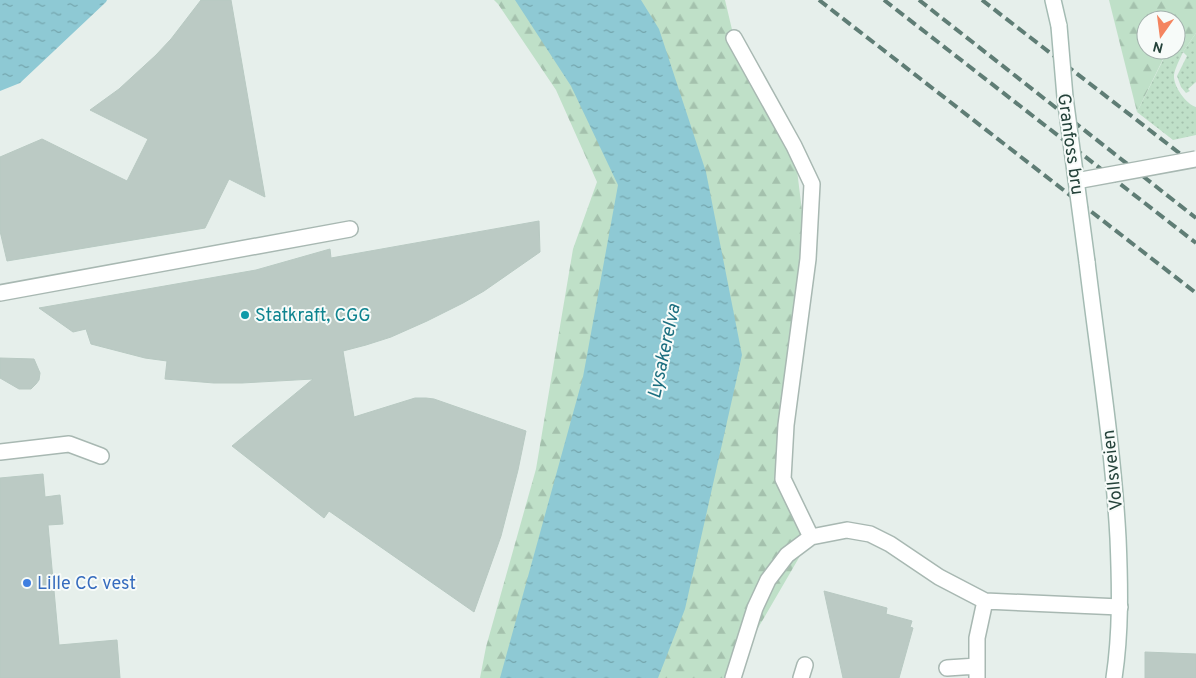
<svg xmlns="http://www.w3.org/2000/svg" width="1196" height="678" font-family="Overpass,sans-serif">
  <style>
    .grass { fill: url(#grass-dots) }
    .forest { fill: url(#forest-firs); fill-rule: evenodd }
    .water { fill: url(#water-ripples) }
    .building { fill: #bbcac4; stroke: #b8c9c2 }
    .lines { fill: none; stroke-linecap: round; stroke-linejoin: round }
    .service-casing { stroke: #a8b8b2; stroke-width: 18 }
    .secondary-casing { stroke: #a4bbb3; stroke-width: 18 }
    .service { stroke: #fff; stroke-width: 15 }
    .secondary { stroke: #fff; stroke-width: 15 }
    .rail { stroke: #5f7d75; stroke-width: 4; stroke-dasharray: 10 5; stroke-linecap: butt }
    .minor-bridge-casing { stroke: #a8b8b2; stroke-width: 18; stroke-linecap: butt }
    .secondary-bridge-casing { stroke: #a4bbb3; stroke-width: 18; stroke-linecap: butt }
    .minor-bridge { stroke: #fff; stroke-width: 15 }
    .secondary-bridge { stroke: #fff; stroke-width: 15 }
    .culture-dot { fill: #0f9aa8; stroke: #f7fbf9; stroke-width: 2 }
    .shop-dot { fill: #3f7fe0; stroke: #f7fbf9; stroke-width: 2 }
    .labels { text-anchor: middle; stroke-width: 4; stroke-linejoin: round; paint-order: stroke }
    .street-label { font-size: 18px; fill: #24423a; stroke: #f7fbf9 }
    .culture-label { font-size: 18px; fill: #0d838f; stroke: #f7fbf9; text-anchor: start }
    .shop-label { font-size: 18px; fill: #366cbe; stroke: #f7fbf9; text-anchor: start }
    .water-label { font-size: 19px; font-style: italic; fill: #1c6f80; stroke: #f7fbf9 }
  </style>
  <defs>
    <pattern id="grass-dots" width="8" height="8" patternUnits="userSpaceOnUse" patternTransform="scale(1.25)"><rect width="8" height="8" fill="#bfe0c8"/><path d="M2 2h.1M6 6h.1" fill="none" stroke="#a4c1ad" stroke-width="1.8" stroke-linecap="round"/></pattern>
    <pattern id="forest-firs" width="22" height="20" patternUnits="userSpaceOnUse" patternTransform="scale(1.25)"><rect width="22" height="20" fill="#bfe0c8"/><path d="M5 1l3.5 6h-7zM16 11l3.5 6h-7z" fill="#a4c1ad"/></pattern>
    <pattern id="water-ripples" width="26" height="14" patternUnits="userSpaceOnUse" patternTransform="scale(1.25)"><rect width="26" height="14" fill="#8ec9d4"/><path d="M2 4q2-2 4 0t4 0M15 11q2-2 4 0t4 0" fill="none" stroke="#74a5ad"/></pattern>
  </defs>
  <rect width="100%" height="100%" fill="#e6efeb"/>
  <path class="grass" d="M1196 33V82L1188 89 1190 91 1186 93 1181 87 1177 76 1187 56 1183 52C1180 59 1175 68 1174 75 1173 86 1186 104 1196 107V135L1173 140 1137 112 1168 50 1183 52Z"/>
  <path class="forest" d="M494 0H725L734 38 794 146 808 259 783 479 811 537 729 678H480L486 647 536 469 573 249 597 182 556 90 498 4Z
    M1109 0H1196V33L1183 52 1167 51 1137 112ZM1146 20H1176V50H1146Z"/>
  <path class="water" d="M0 0H107L106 2 20 83 0 91Z
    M515 0H641L659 29 706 172 742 355 685 609 658 678H500L583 377 618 185 571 86Z"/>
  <path class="building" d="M201 0H231L265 197 229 179 205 228 7 261 0 231V157L42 139 127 181 148 139 90 110 119 89 156 55 171 39Z
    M539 221 540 252 484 291 463 303 427 321 391 337 366 345 343 351 354 417 415 398H426L434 399 526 431 518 470 501 536 474 612 329 511 324 518 232 446 313 379 242 383H214L165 379 167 361 145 358 91 344 86 329 73 332 39 308 256 270 330 249 331 258Z
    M0 358 34 359 40 373 39 380 36 384 31 389H19L0 378Z
    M43 474 45 497 60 495 63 524 48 525 59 645 117 640 120 678H0V478Z
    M824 591 887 608 886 614 912 621 910 627 913 628 899 678H843Z
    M1145 652 1196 654V678H1145Z"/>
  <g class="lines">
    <defs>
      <path id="service" d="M734 38 794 146 812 184 808 259 786 425 783 479 811 537
        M0 293 350 229
        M0 452 69 444 101 456
        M947 668 977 666
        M733 678 755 608 768 580 787 555 811 537 847 530 870 534 890 544 939 577 985 601 1120 607
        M801 678 805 665
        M977 678V638L985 601"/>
      <path id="secondary" d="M1053 0 1059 26
        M1087 262C1098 354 1113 446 1118 538 1120 585 1121 632 1114 678"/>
    </defs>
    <use href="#service" class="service-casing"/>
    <use href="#secondary" class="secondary-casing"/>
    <use href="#service" class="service"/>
    <use href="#secondary" class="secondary"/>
    <path class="rail" d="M819 0 1196 293
      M884 0 1196 243
      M919 0 1196 218
      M982 0 1196 166"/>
    <defs>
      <path id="minor-bridge" d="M1076 181 1196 159"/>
      <path id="secondary-bridge" d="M1059 26 1065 97 1087 262"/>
    </defs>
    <use href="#minor-bridge" class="minor-bridge-casing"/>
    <use href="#secondary-bridge" class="secondary-bridge-casing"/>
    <use href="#minor-bridge" class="minor-bridge"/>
    <use href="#secondary-bridge" class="secondary-bridge"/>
  </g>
  <circle class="culture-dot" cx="245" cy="315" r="5"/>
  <circle class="shop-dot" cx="27" cy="583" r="5"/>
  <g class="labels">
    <g class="street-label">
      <text transform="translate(1071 144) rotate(82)" y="6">Granfoss bru</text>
      <text transform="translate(1112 470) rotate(-96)" y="6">Vollsveien</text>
    </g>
    <g class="culture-label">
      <text x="255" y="321">Statkraft, CGG</text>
    </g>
    <g class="shop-label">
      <text x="37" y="589">Lille CC vest</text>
    </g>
    <g class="water-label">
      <text transform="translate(663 351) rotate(-78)" y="7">Lysakerelva</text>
    </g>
  </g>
  <g transform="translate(1161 35) rotate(194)"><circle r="24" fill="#f7fbf9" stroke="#a3b1ad"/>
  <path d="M0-4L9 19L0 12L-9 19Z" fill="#f4845f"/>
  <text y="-8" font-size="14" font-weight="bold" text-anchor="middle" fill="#24423a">N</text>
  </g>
</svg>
